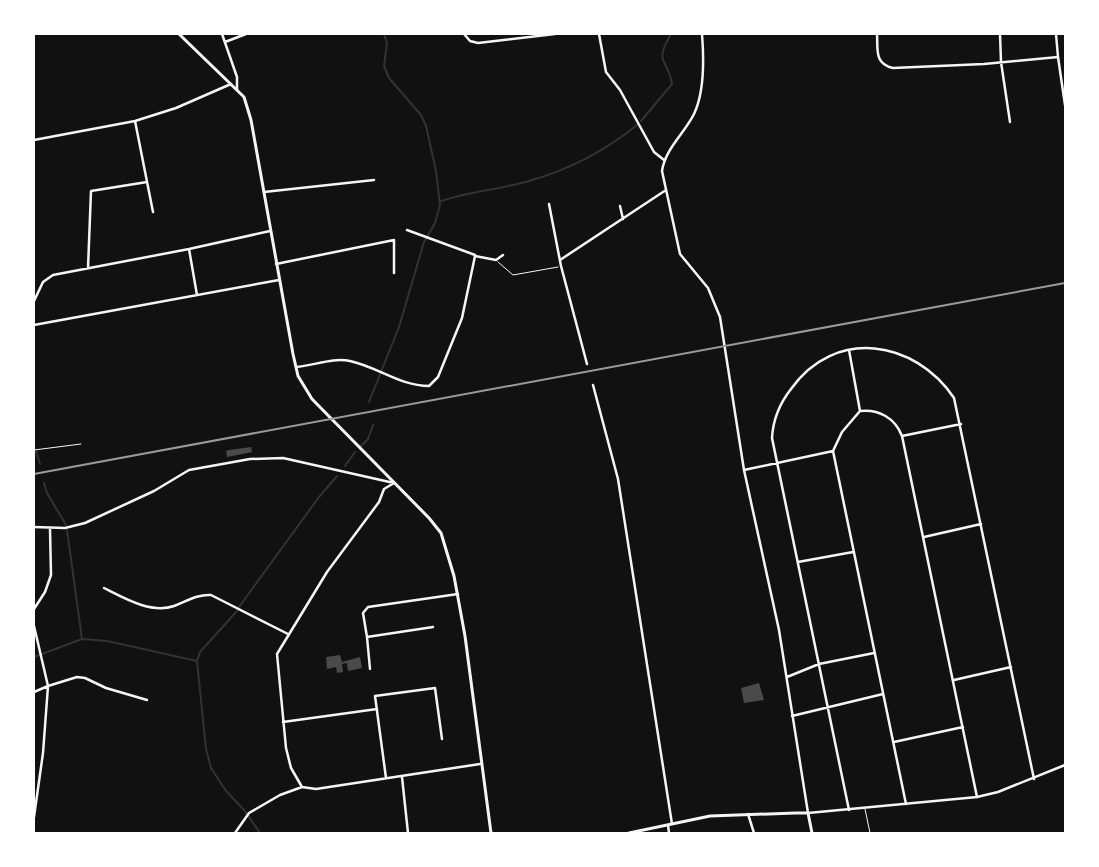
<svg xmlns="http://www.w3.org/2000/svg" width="1099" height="867" font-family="Barlow,sans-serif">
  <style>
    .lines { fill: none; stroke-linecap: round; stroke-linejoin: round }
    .stream { stroke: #333; stroke-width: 2 }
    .building { fill: #4a4a4a }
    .path { stroke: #f5f5f5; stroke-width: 1 }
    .service { stroke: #f5f5f5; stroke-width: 1 }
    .minor { stroke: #f5f5f5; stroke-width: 2.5 }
    .tertiary { stroke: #f5f5f5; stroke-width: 2.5 }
    .secondary { stroke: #f5f5f5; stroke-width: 3 }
    .rail { stroke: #9a9a9a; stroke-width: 2 }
  </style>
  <rect width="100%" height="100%" fill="#111"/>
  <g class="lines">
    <path class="stream" d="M641 121 672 84C668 57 653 65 671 34
      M439 202C469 191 499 190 529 181 568 170 605 151 637 125
      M369 402 399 327 424 242 435 223 440 205 436 171 426 126 421 115 389 78 384 66 387 43 384 34
      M34 444V445
      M361 446 368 439 373 425
      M36 451 40 464
      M345 466 355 452
      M44 483 47 493 66 525
      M67 530 82 639
      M239 607 319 497 337 476
      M34 657 82 639 107 641 197 661 206 749 211 768 226 791 244 810 260 833
      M197 661 200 652 237 611"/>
  </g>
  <path class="building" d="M251 447 252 452 227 457 226 451 229 450Z
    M340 655 342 662 360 657 362 668 348 671 347 663 342 664 343 672 337 673 336 667 327 669 326 657Z
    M759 683 764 700 744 703 741 688Z"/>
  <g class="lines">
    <path class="path" d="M498 262 513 275 558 267"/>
    <path class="service" d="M34 450 81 444
      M865 809 870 833"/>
    <path class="minor" d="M222 34 237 77V90
      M464 34 470 41 478 43 555 34
      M599 34 606 72 620 90 654 152 664 160
      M702 34C704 59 705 91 694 114 684 134 665 149 662 171L680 254 708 288 720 317 744 470 779 630 808 813
      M877 34C878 49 874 64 893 68L984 64 1058 57 1065 105
      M1000 34 1001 62 1010 122
      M1056 34 1058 57
      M225 42 246 34
      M135 121 153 212
      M34 140 135 121 176 108 231 84
      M264 192 374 180
      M549 204 561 266 587 364
      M620 206 623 219
      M407 230 475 255
      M189 249 197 295
      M560 260 666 190
      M276 264 394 240V273
      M88 268 91 191 147 182
      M34 301 43 282 53 275 189 249 270 231
      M34 325 279 280
      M849 350 860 411
      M296 367C313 366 333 357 350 361 378 367 400 386 429 386L438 377 462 318 475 256 496 260 503 255
      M593 385 618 479 672 824
      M902 436 961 424
      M744 470 833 451
      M34 527 65 528 85 523 154 491 189 470 250 459 283 458 394 483
      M924 537 981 524
      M798 562 853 552
      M104 588C124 598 151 614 174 606 187 601 198 594 211 595L288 634
      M34 609 45 592 51 575 50 529
      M34 626 48 686 34 692
      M367 637 363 613 368 607 458 594
      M370 669 367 637 433 627
      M787 677 819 664 874 653
      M954 680 1011 667
      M792 716 883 694
      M283 722 377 709
      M894 742 963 727
      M402 777 408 833
      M386 778 375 696 435 688 442 739
      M302 787 291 768 286 748 277 654 327 572 379 502 384 489 394 483
      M906 804 833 451 842 432 860 411C879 409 895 418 902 436L977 797
      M849 810 772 438C773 420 780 403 791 389 835 327 915 340 954 398L1034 779
      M748 814 754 833
      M34 817 43 753 48 686 77 677 85 678 106 688 147 700
      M668 825 669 833
      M235 833 249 813 280 795 302 787 316 789 480 764"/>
    <path class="tertiary" d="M808 813 977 797 998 792 1065 765"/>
    <path class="secondary" d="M179 34 244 97 251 120 293 354 298 376 312 399 429 518 441 533 454 576 465 636 491 833
      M629 833 710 816 796 813H808L812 833"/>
    <path class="rail" d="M34 474 1065 283"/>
  </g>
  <rect width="1099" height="867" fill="none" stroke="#ffffff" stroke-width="70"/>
</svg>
